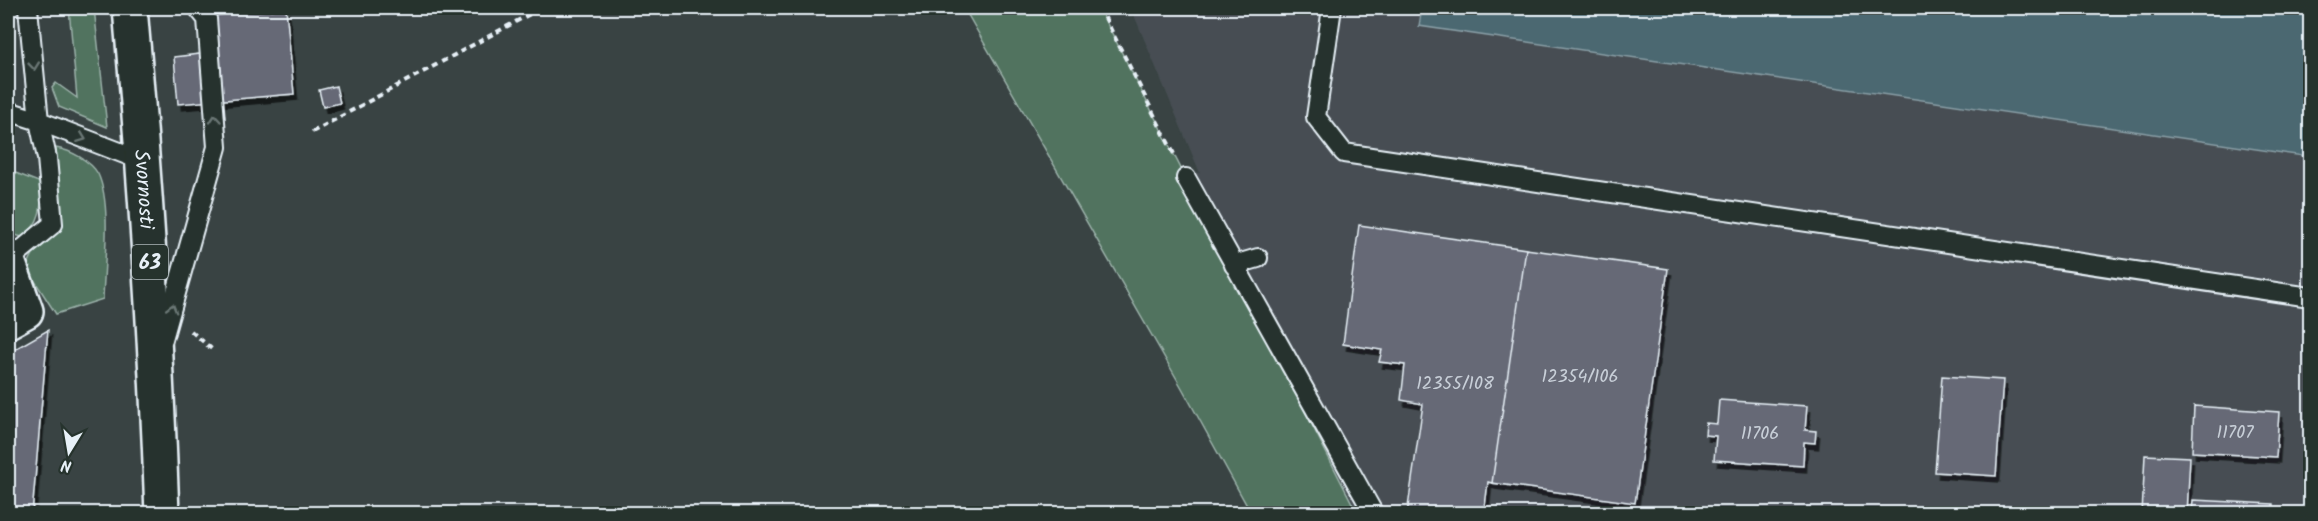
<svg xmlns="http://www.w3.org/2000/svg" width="2318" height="521" font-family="Kalam,sans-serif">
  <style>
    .built { fill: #464e52 }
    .green { fill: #51735e; stroke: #9cb2ab; stroke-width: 1.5 }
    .water { fill: #4b6871; stroke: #8a9fa7; stroke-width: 1.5 }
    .building { fill: #666976; stroke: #e8f1f8; stroke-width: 1.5; filter: url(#shadow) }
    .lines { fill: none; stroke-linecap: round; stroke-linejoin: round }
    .service-casing { stroke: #e8f1f8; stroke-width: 22 }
    .minor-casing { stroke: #e8f1f8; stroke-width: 38 }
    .primary-casing { stroke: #e8f1f8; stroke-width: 38 }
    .path { stroke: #e8f1f8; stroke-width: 4; stroke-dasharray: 6 4.5; stroke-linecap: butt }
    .service { stroke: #26332d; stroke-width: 18 }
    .minor { stroke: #26332d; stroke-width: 33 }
    .primary { stroke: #26332d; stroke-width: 33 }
    .oneway { stroke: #6a7674 }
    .labels { text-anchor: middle; stroke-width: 4.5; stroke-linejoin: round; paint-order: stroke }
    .number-label { font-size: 18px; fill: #c8cfd8 }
    .shield { fill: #26332d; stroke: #aeb8bb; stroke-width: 1.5 }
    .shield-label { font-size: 20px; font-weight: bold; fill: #e8f1f8 }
    .street-label { font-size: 21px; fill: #e8f1f8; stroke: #26332d }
  </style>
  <defs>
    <filter id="shadow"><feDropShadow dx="3.5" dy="6" stdDeviation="0" flood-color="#0009"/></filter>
  </defs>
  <rect width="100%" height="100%" fill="#394343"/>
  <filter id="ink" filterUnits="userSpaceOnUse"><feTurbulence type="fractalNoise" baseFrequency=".0167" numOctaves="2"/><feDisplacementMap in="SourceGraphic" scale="12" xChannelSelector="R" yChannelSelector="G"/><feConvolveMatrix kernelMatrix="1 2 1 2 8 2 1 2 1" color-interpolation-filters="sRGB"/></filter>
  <g filter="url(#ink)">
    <path class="built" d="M1131 8H2310V513H1351L1159 167 1200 173Z"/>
    <path class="green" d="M69 8H94L107 127 59 107 52 88 56 83 77 98Z
      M964 8H1099L1357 513H1251L1182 388Z
      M56 148C70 150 91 161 98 174 112 204 104 265 103 299L56 314 29 272V262L33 254 53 237 59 223 61 211Z
      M8 170 41 183C42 205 42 224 22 237L8 233Z"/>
    <path class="water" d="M1422 8H2310V157L1419 26Z"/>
    <path class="building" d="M204 8H286L294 94 178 104 174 57 208 53Z
      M216 8H277V9L217 15Z
      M336 86 340 103 323 107 319 90Z
      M1359 225 1526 249 1492 483 1488 482 1484 514H1407L1423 404 1401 400 1405 365 1379 362 1382 350 1343 344Z
      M1526 249 1668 269 1635 503 1492 483Z
      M48 330 32 514H8V353Z
      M1942 376 2003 380 1996 476 1935 472Z
      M1719 400 1807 406 1805 430 1816 431 1815 443 1804 442 1803 466 1714 460 1716 436 1705 435 1706 423 1717 424Z
      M2194 406 2279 412 2276 457 2192 452Z
      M2145 455 2190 457 2187 514H2142Z
      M2193 500 2273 504V514H2192Z"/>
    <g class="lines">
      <defs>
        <path id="service" d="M1332 8 1316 117 1344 153 2310 297
          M8 111 39 121 143 161
          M1186 178 1374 514
          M8 261 53 224 47 158 39 121 28 8
          M1234 265 1258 258
          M163 339 217 147 207 19 198 8"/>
        <path id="minor" d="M8 261 26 311 8 321"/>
        <g id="primary">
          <path id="s1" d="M130 8C145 176 156 344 162 514"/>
        </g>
      </defs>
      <use href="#service" class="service-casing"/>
      <use href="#minor" class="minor-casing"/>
      <use href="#primary" class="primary-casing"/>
      <path class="path" d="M1100 8 1175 156
        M312 132 541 8
        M191 331 214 351"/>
      <use href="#service" class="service"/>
      <use href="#minor" class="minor"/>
      <use href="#primary" class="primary"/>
    </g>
    <defs><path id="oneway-chevron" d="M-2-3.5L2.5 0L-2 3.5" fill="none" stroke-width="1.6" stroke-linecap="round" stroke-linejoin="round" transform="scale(1.5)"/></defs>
    <g class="oneway">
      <use href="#oneway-chevron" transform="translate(34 66) rotate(84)"/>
      <use href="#oneway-chevron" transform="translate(215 119) rotate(-95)"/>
      <use href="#oneway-chevron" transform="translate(82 138) rotate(21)"/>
      <use href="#oneway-chevron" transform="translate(172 308) rotate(-74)"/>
    </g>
  </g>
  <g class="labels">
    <g class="number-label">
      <text x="1580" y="382">12354/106</text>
      <text x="1455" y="389">12355/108</text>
      <text x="2235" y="438">11707</text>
      <text x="1760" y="439">11706</text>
    </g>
    <rect class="shield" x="132" y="245" width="36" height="34" rx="4.5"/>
    <g class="shield-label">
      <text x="150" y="269">63</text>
    </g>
    <g class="street-label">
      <text dy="7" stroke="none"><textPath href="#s1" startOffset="182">Svornosti</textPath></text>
    </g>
  </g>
  <rect width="2318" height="521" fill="none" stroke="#26332d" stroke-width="30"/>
  <rect x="15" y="15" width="2288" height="491" fill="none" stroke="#e8f1f8" stroke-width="2" filter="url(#ink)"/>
  <g transform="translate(69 452) rotate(191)" stroke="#26332d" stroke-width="4.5" paint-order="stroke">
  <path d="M0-4.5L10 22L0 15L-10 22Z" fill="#e8f1f8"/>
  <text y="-9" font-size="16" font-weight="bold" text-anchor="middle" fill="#e8f1f8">N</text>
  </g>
</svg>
